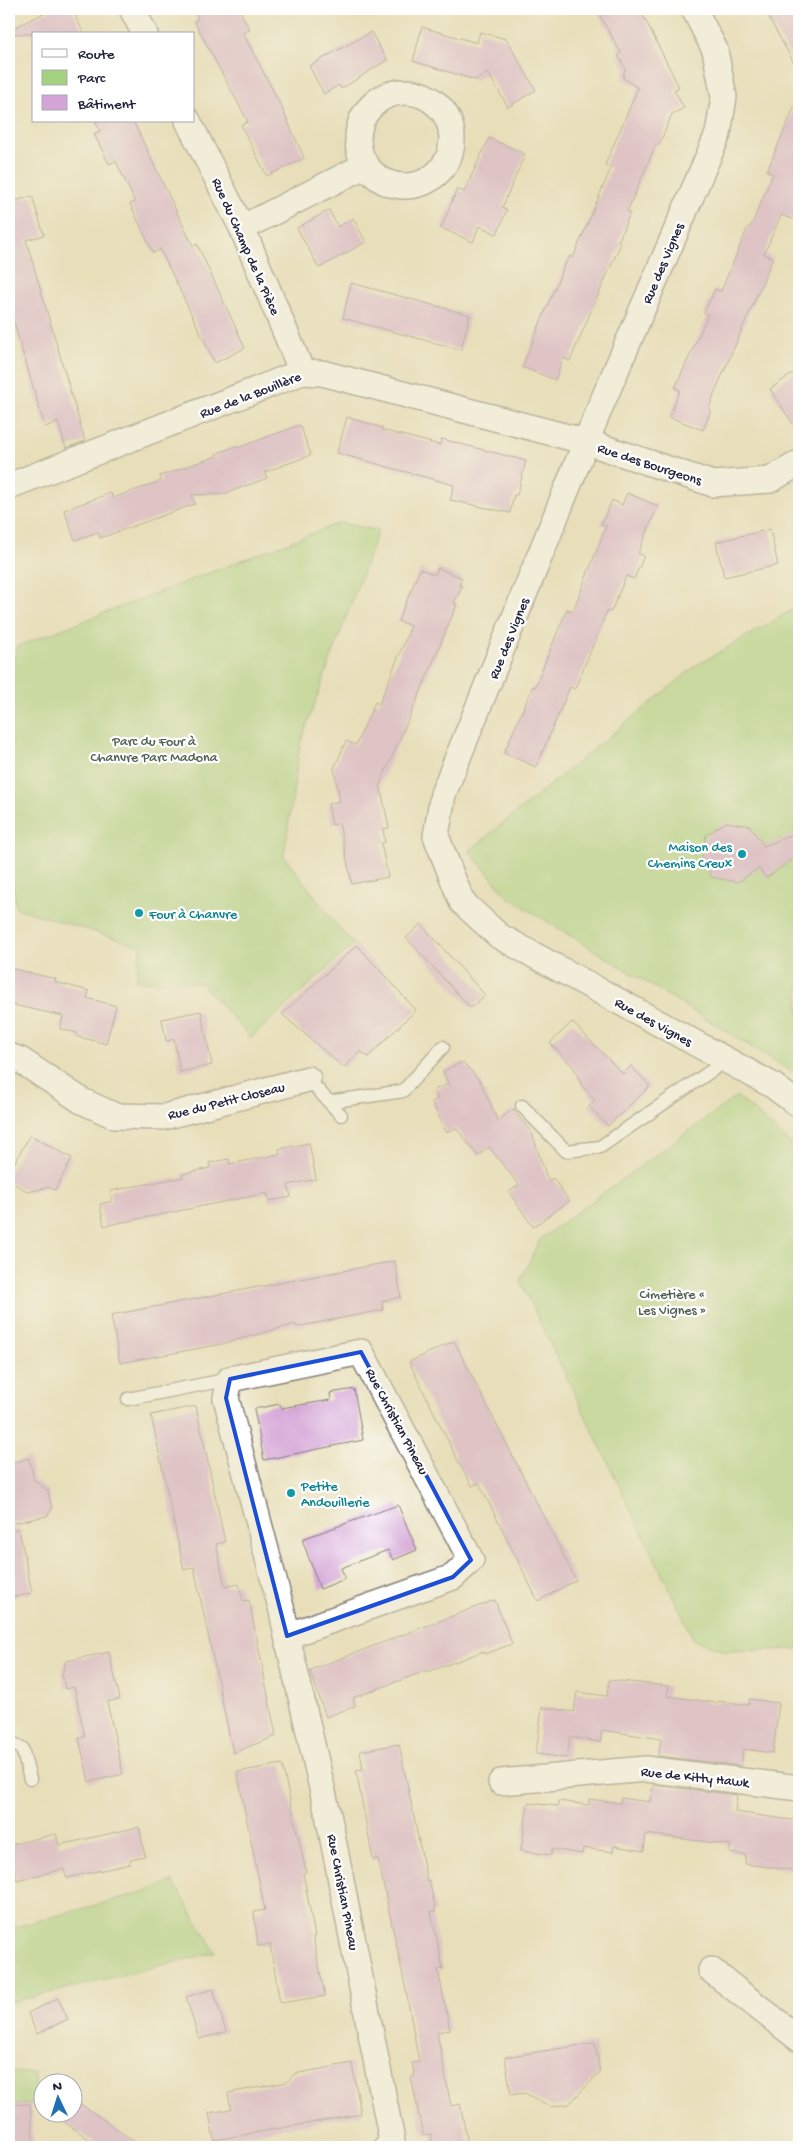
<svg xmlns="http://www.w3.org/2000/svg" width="808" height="2156" font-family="'Gochi Hand',sans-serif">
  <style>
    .green { fill: #a4d380; stroke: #637a5e }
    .building { fill: #d4a4d6 }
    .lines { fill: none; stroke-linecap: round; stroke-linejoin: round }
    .lane-casing { stroke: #85807a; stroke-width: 15 }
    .street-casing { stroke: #85807a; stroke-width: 28 }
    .lane { stroke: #fff; stroke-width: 12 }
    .street { stroke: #fff; stroke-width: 25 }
    .marked { fill: none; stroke: #1d4ed8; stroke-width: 4; stroke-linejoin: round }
    .culture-dot { fill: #0f9aa8; stroke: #fff; stroke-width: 2 }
    .labels { text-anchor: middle; stroke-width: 4.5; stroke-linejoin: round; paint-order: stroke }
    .street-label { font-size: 14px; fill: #22223b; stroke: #fff }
    .park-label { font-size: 14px; fill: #506053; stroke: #fff }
    .culture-label { font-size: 14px; fill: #0d838f; stroke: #fff; text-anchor: start }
  </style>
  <rect width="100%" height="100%" fill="#fff"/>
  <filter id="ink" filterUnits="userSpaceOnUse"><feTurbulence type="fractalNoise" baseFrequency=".02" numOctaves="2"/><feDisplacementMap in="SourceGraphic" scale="10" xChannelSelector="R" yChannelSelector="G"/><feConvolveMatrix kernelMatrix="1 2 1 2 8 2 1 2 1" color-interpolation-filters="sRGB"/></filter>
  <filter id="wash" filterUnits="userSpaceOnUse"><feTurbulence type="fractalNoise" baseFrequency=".0096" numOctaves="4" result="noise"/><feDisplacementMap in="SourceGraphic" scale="20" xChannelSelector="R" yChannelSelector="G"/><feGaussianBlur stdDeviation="1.12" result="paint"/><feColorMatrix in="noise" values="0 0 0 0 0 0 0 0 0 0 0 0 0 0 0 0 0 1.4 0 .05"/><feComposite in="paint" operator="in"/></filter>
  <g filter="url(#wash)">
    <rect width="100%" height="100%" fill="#e8dfba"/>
    <path class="green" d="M339 523 378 530 300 744 284 856 342 932 354 944 251 1038 201 983 136 981 141 946 16 908 9 852V677L18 646Z
      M799 606V1076L509 898 469 851 697 665Z
      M737 1096 799 1151V1649L725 1651 694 1640 520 1281 540 1239Z
      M173 1881 215 1952 9 2003V1929L150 1890Z
      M9 2071 35 2074 36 2103 9 2105Z"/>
    <g id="blocks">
      <path class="building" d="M53 9H72L84 34H9V30Z
        M193 9H239L250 30 243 33 281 106 304 158 267 176 241 125 248 122 194 21 198 19Z
        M596 9H640L679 87 674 90 684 108 672 114 659 145 656 144 627 212 630 213 618 242 621 243 592 309 570 361 563 358 555 380 522 367 564 266 570 256 573 258 611 168 605 165 638 88 623 78 625 68 618 55 621 53Z
        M764 9H799V72Z
        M422 27 477 43 480 32 506 39 536 90 508 107 488 73 475 80 413 61Z
        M371 32 387 60 341 89 339 85 324 94 309 66Z
        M799 96V203L792 219 781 215 764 254 773 258 714 394 709 409 711 410 703 430 669 417 680 390 675 388 708 315 704 313 715 289 721 291 748 227 750 228 773 174 767 171Z
        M95 121H133L193 246 197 244 245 348 215 363 160 249 153 253 130 204 135 202 116 161 109 164 94 134 100 131Z
        M489 138 525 154 502 208 507 210 497 234 479 226 473 242 441 228 457 189 464 192Z
        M32 196 44 235 26 240 85 441 66 448 58 422 45 427 9 306V203Z
        M329 210 338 227 353 218 366 242 319 268 297 228Z
        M351 283 470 315 461 350 343 318Z
        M799 369V433L770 389Z
        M347 417 383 428 382 430 440 445 442 439 526 461 517 495H514L510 513 450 500 454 485 337 453Z
        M300 425 311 455 265 472 267 478 224 494 192 495 195 504 100 538 98 532 75 540 64 510 111 493 113 498 161 481 160 476 217 456 216 454 236 446 237 448Z
        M627 493 658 506 638 553 644 556 634 579 626 576 611 612 607 611 575 689 570 687 536 767 504 753 533 686 535 687 567 609 573 611 606 526 601 524 612 500 622 505Z
        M770 529 778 565 724 577 716 542Z
        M438 568 462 578 459 585 462 586 454 603 457 604 421 691 380 784 389 828 383 829 385 842 381 843 388 877 352 884 339 823 332 825 328 804 340 801 334 769 346 741 356 745 375 702 379 704 411 626 398 621 420 569 435 575Z
        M726 822 750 826 764 846 799 832V855L766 878 759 868 738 882 711 877 702 857 706 835Z
        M421 924 485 995 471 1008 406 938Z
        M357 945 416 1010 368 1057 361 1051 344 1068 282 1014Z
        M9 968 56 979 55 982 89 991 87 998 116 1006 106 1044 76 1036 77 1033 60 1029 63 1016 9 1004Z
        M201 1011 212 1065 180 1072 174 1039 166 1041 162 1019Z
        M572 1022 623 1074 631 1066 650 1086 608 1126 589 1106 595 1100 582 1086 574 1068 550 1043Z
        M463 1062 480 1081 498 1121 513 1109 532 1133 548 1181 553 1178 569 1201 533 1227 509 1192 519 1185 489 1147 478 1156 456 1128 446 1132 432 1102 438 1099 434 1090 448 1084 443 1071Z
        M30 1135 72 1158 55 1190 48 1187 29 1192 9 1181V1173Z
        M309 1143 316 1179 288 1185 291 1197 269 1201 267 1193 104 1226 100 1204 112 1201 110 1191 183 1177 182 1174 210 1168 209 1163 229 1159 230 1164 280 1154 279 1149Z
        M395 1261 401 1297 382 1301 383 1310 296 1327 295 1324 222 1344 120 1363 111 1315Z
        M454 1341 576 1580 538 1601 479 1483 472 1486 461 1467 409 1362Z
        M354 1389 363 1440 264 1460 254 1409 280 1404 281 1408 331 1400 330 1393Z
        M196 1406 225 1542 216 1544 225 1587 239 1584 243 1601 249 1600 276 1736 233 1753 194 1567 184 1570 151 1415Z
        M29 1458 34 1480 48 1491 52 1509 47 1516 9 1524V1464Z
        M398 1505 417 1550 393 1560 388 1550 341 1568 345 1579 320 1589 302 1539Z
        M19 1529 32 1593 9 1598V1530Z
        M495 1600 512 1644 485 1654 484 1651 428 1672V1670L353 1698 355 1706 326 1717 310 1670Z
        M109 1652 120 1699 107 1702 123 1774 89 1782 79 1738 85 1737 74 1687 65 1689 62 1674 66 1661Z
        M609 1680 669 1686 667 1696 718 1703V1701L749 1705V1699L779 1703 773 1753 743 1749 741 1766 658 1756 661 1739 602 1730 600 1742 570 1737 567 1758 536 1754 542 1707 574 1712 577 1692 607 1696Z
        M399 1744 427 1881 429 1880 436 1911 431 1912 443 1969 438 1970 450 2030 437 2032 451 2106 460 2104 468 2144 449 2147H433L431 2134 423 2135 411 2077 415 2076 412 2063 419 2062 406 1990 378 1859 373 1860 356 1770 363 1769 360 1751Z
        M282 1764 306 1872 303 1873 315 1936 313 1937 325 1996 280 2003 270 1944 258 1946 254 1912 265 1910 237 1772Z
        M653 1785 737 1795 735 1812 799 1821V1871L745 1864 746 1855 729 1853 731 1845 646 1834 644 1851 614 1846 613 1852 583 1848 582 1854 552 1849 551 1855 521 1851 528 1803 558 1806V1801L589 1805V1799L620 1803 621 1798 650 1802Z
        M139 1827 145 1856 130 1859V1864L66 1878 64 1869 17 1880 9 1845 56 1834 59 1845Z
        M213 1989 226 2032 199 2039 186 1997Z
        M58 1998 68 2019 37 2034 28 2013Z
        M595 2043 600 2072 569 2104 551 2107 525 2093 511 2095 505 2057Z
        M352 2063 361 2114 214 2140 209 2113 231 2109 228 2093 287 2082 294 2074Z
        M78 2102 137 2143H136L142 2147H101L64 2122 70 2114H72V2109Z
        M30 2104 34 2147H11L9 2105Z"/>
    </g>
  </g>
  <g filter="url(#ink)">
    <use href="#blocks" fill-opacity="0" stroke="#85807a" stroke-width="1"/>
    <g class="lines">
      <defs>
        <path id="lane" d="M308 1079 341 1115
          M329 1102 403 1091 443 1047
          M522 1106 566 1151 600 1147 727 1060
          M128 1399 230 1379
          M9 1742 22 1748 30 1779"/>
        <path id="street" d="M132 9 145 34
          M694 9 715 50 724 97 718 134 601 405 443 794 436 836 462 902 499 936 772 1085 799 1105
          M358 139a47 47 0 1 1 94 0a47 47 0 1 1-94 0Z
          M188 121 242 228 302 372
          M242 228 366 165
          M9 486 302 372 322 373 587 442 713 484 770 480 799 463
          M9 1056 20 1060 82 1101 115 1116 164 1117 308 1079
          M287 1636 453 1577 471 1560 361 1352 230 1379 226 1398 282 1611 287 1636 328 1814 392 2141 387 2147
          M501 1782 646 1769 799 1788
          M711 1970 799 2039"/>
      </defs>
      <use href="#lane" class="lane-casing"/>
      <use href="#street" class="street-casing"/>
      <use href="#lane" class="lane"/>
      <use href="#street" class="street"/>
    </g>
  </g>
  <path d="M0 0H808V2156H0ZM361 1352 471 1560 453 1577 287 1636 226 1398 230 1379Z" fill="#e8dfba" fill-opacity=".55" fill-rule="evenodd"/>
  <path class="marked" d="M361 1352 471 1560 453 1577 287 1636 226 1398 230 1379Z"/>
  <g class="culture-dot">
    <circle cx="742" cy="854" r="5"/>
    <circle cx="139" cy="913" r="5"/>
    <circle cx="291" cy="1493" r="5"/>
  </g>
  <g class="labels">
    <g class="street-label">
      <text transform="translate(247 246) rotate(66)" y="5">Rue du Champ de la Pièce</text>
      <text transform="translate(662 263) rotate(-67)" y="5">Rue des Vignes</text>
      <text transform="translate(250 394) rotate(-21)" y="5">Rue de la Bouillère</text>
      <text transform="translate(650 463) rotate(18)" y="5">Rue des Bourgeons</text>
      <text transform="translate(508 638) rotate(-68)" y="5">Rue des Vignes</text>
      <text transform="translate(654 1021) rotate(29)" y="5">Rue des Vignes</text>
      <text transform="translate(226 1100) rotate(-14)" y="5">Rue du Petit Closeau</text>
      <text transform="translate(398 1421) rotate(62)" y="5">Rue Christian Pineau</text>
      <text transform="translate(695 1776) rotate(6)" y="5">Rue de Kitty Hawk</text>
      <text transform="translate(344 1892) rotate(79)" y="5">Rue Christian Pineau</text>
    </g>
    <g class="park-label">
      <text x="154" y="745">Parc du Four à<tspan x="154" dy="16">Chanvre Parc Madona</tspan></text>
      <text x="672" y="1298">Cimetière «<tspan x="672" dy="16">Les Vignes »</tspan></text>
    </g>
    <g class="culture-label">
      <text x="732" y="851" text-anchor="end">Maison des<tspan x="732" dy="16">Chemins Creux</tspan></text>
      <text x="149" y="918">Four à Chanvre</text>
      <text x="301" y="1490">Petite<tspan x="301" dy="16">Andouillerie</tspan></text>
    </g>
  </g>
  <rect width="808" height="2156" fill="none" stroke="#fff" stroke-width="30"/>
  <rect x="32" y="32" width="162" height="90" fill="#ffffff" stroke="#a7a7b1"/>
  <rect x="42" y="49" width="25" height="8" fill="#ffffff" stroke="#a7a7b1"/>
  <text x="78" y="58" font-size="15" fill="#22223b">Route</text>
  <rect x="42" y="70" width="25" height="15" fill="#a4d380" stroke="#a7a7b1"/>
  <text x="78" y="82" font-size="15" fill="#22223b">Parc</text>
  <rect x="42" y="95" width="25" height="15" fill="#d4a4d6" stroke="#a7a7b1"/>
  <text x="78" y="108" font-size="15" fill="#22223b">Bâtiment</text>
  <g transform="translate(58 2098) rotate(356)"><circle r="24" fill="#ffffff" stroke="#a7a7b1"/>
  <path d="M0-4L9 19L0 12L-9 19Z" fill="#1f6fb2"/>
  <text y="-8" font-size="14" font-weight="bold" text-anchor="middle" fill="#22223b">N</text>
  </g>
</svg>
